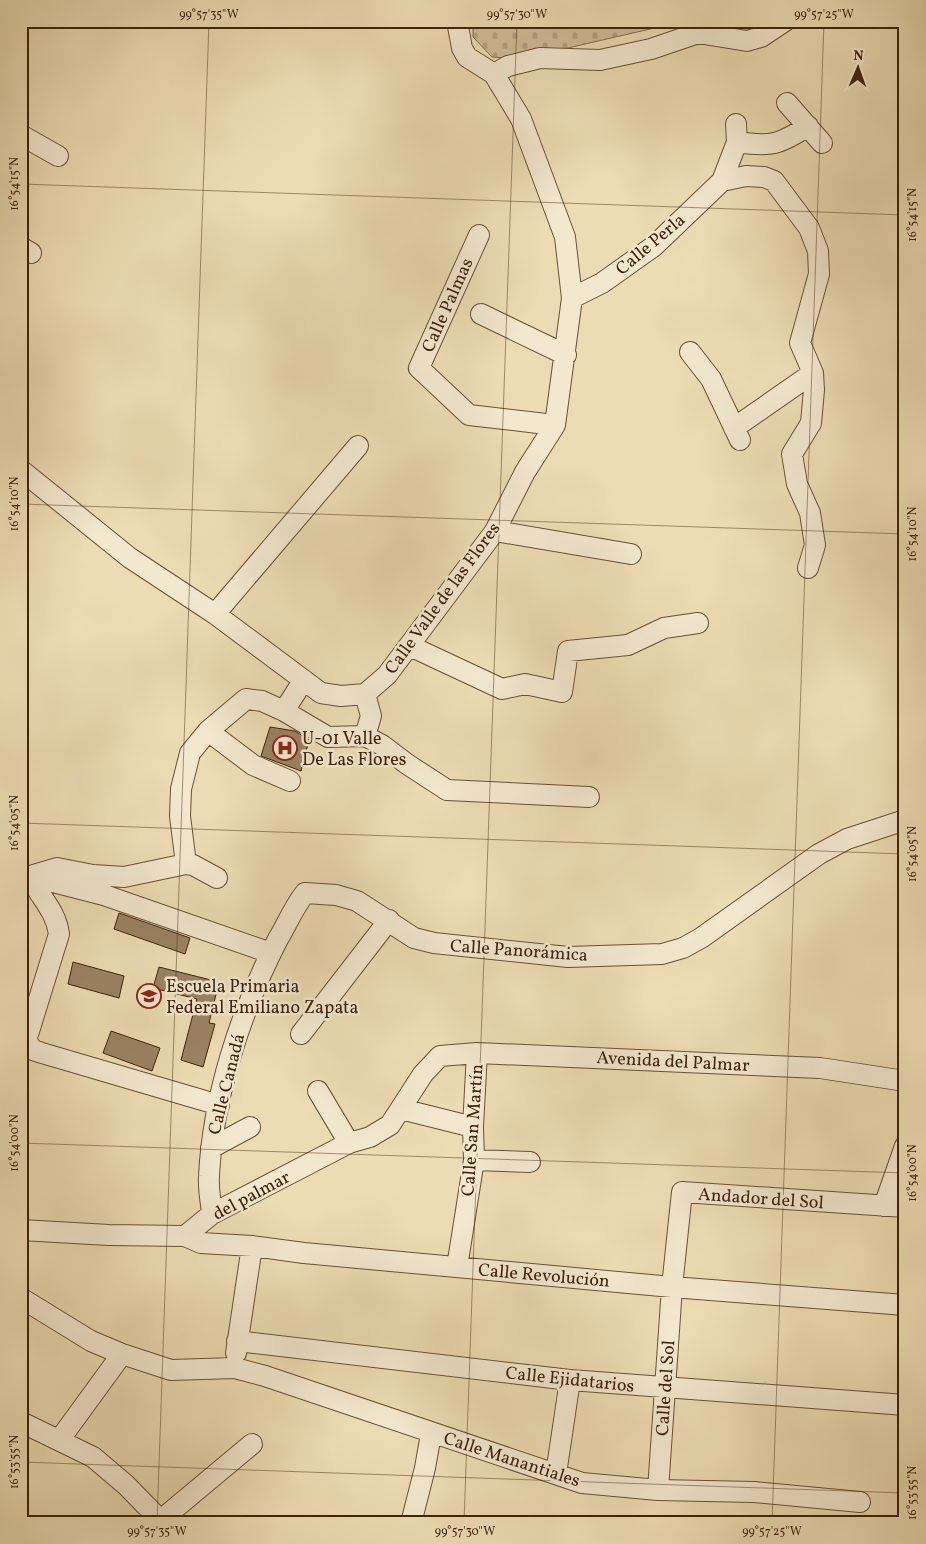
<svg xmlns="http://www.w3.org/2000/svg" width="926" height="1544" font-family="Vollkorn,serif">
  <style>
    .cemetery { fill: url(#cemetery-stones); stroke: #886f51 }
    .building { fill: #998363; stroke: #40220b }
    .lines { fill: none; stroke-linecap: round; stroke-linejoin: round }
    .minor-casing { stroke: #6b5035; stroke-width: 22 }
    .minor { stroke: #f3e8ce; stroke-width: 20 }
    .ticks { fill: none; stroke: #40220b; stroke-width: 1; stroke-opacity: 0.45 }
    .labels { text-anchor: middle; stroke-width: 5; stroke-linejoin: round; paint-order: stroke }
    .street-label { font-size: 18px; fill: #40220b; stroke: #f3e8ce }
    .poi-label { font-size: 18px; fill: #40220b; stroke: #f3e8ce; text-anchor: start }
    .neatline { fill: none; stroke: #40220b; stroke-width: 2 }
    .ticks-label { font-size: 12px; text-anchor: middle; fill: #40220b }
  </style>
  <defs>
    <pattern id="cemetery-stones" width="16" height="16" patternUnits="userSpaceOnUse" patternTransform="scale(1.25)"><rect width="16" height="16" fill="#cfbc97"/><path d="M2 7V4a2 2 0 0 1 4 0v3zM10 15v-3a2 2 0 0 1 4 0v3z" fill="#b3a181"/></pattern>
  </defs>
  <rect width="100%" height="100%" fill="#ecdcb4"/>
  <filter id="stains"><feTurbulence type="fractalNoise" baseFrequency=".004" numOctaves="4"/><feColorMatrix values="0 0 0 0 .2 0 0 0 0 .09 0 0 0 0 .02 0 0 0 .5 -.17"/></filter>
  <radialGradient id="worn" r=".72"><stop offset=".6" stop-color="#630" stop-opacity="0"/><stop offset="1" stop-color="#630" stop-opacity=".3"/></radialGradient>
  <path class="cemetery" d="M473 21H685L520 59 492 57 473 37Z
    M712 21H772L751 33Z"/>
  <path class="building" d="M270 727 295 731 309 740 301 771 261 756Z
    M119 913 190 938 185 954 114 929Z
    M73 962 124 976 119 998 68 984Z
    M159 967 219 982 209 1023 215 1024 203 1067 181 1060 197 999 153 988Z
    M111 1031 160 1048 152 1071 103 1053Z"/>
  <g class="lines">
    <defs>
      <path id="minor" d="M494 74 508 66 540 58 600 60 651 49 698 33 747 41 761 37 785 21
        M787 103 822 143
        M21 135 58 156
        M737 142C771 147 779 145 808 126
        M722 181 746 176 764 177 774 181 809 228 818 251 819 274 800 343 813 373 814 390 811 423 792 454 797 484 810 513 815 545 808 568
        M479 235 419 368 469 415 555 425
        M21 247 31 253
        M572 298 602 283 654 246 722 181 737 142 736 124
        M481 314 566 355
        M690 352 711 379 740 440
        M734 428 813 373
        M21 470 130 558 215 614 321 693 341 696 365 694
        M495 531 631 554
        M215 614 358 446
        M410 646 502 689 525 684 562 692 568 651 628 645 664 628 698 623
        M365 694 387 675 495 531 525 472 555 425 572 298 565 237 521 119 494 74 467 57 462 48 457 21
        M284 711 303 681
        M208 731 253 765 290 781
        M365 736 382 745 407 764 447 790 589 797
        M186 864 180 816 181 789 190 753 208 731 246 699 262 701 284 711 328 737 365 736 371 716 365 694
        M30 876 104 895 271 953
        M217 878 193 865 186 864 124 877 93 875 57 868 30 876C39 897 56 910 59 934L26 1041 33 1050 42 1053 219 1105
        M301 1034 389 920
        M318 1091 349 1143
        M401 1109 473 1127
        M211 1148 250 1127
        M474 1160 530 1162
        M884 1206 905 1146
        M212 1214C211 1202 208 1189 209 1176 213 1095 241 1011 278 939 287 924 294 907 305 893L336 895 357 901 414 938 434 943 568 957 662 954 683 948 701 938 819 854 847 839 905 820
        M21 1230 109 1235 185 1236 212 1214 349 1143 370 1137 390 1125 423 1074 440 1056 477 1053 820 1068 905 1081
        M185 1236 201 1243 252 1246 304 1253 672 1287 905 1305
        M457 1267 474 1160 473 1127 477 1053
        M21 1298 91 1341 122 1354 171 1370 235 1368 265 1376 582 1483 658 1490 754 1492 860 1502
        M237 1341 570 1380 905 1405
        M236 1353 252 1246
        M21 1422 93 1457 126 1485 163 1523
        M60 1439 122 1354
        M556 1474 570 1380
        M658 1490 672 1287 682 1192 905 1207
        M161 1520 252 1444
        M411 1523 425 1468 431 1434"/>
    </defs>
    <use href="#minor" class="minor-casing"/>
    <use href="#minor" class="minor"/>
  </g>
  <path class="ticks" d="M21 184 905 215M21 504 905 534M21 823 905 854M21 1143 905 1173M21 1462 905 1493M157 1523 209 21M464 1523 517 21M772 1523 824 21"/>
  <defs>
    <symbol id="hospital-ring" viewBox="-11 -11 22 22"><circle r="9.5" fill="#f3e8ce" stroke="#8f2418" stroke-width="1.5"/><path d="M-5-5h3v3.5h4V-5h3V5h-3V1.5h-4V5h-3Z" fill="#8f2418"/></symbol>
    <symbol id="school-ring" viewBox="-11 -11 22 22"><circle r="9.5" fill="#f3e8ce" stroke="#8f2418" stroke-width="1.5"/><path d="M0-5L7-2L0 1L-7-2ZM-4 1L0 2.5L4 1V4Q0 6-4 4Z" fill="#8f2418"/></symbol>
  </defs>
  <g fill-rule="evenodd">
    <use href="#hospital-ring" x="271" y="734" width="28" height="28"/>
    <use href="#school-ring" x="135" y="982" width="28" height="28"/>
  </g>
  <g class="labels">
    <g class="street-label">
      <text transform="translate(650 244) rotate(-40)" y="6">Calle Perla</text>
      <text transform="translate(447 305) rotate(-66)" y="6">Calle Palmas</text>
      <text transform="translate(442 598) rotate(-54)" y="6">Calle Valle de las Flores</text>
      <text transform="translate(519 950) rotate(4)" y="6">Calle Panorámica</text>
      <text transform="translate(673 1061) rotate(3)" y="6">Avenida del Palmar</text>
      <text transform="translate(226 1084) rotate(-76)" y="6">Calle Canadá</text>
      <text transform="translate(472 1130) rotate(-86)" y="6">Calle San Martín</text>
      <text transform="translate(251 1195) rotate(-28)" y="6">del palmar</text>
      <text transform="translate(761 1198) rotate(4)" y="6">Andador del Sol</text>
      <text transform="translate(544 1275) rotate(5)" y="6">Calle Revolución</text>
      <text transform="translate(570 1379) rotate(6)" y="6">Calle Ejidatarios</text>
      <text transform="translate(665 1388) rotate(-86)" y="6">Calle del Sol</text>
      <text transform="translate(512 1459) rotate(18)" y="6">Calle Manantiales</text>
    </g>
    <g class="poi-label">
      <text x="302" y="744">U-01 Valle<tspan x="302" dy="21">De Las Flores</tspan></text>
      <text x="166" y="992">Escuela Primaria<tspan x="166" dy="21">Federal Emiliano Zapata</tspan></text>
    </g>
  </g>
  <rect width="926" height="1544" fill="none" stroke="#ecdcb4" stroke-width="55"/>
  <g transform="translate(858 68) rotate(2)" stroke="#f3e8ce" stroke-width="4" paint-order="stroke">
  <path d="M0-4L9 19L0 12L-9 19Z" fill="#40220b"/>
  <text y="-8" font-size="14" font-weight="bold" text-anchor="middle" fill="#40220b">N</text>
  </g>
  <rect x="28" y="28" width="870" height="1488" class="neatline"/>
  <g class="ticks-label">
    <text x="209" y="18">99°57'35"W</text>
    <text x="517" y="18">99°57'30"W</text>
    <text x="824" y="18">99°57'25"W</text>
    <text transform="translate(14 184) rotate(-90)" y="4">16°54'15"N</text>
    <text transform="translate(912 215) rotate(-90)" y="4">16°54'15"N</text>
    <text transform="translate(14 504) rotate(-90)" y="4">16°54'10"N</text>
    <text transform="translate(912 534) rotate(-90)" y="4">16°54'10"N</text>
    <text transform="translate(14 823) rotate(-90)" y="4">16°54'05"N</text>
    <text transform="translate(912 854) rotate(-90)" y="4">16°54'05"N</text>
    <text transform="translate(14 1143) rotate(-90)" y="4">16°54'00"N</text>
    <text transform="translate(912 1173) rotate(-90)" y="4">16°54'00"N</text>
    <text transform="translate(14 1462) rotate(-90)" y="4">16°53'55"N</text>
    <text transform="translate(912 1493) rotate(-90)" y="4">16°53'55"N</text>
    <text x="157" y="1535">99°57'35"W</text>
    <text x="465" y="1535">99°57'30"W</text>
    <text x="772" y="1535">99°57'25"W</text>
  </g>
  <rect width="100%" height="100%" filter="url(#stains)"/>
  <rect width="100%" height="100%" fill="url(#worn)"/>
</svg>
